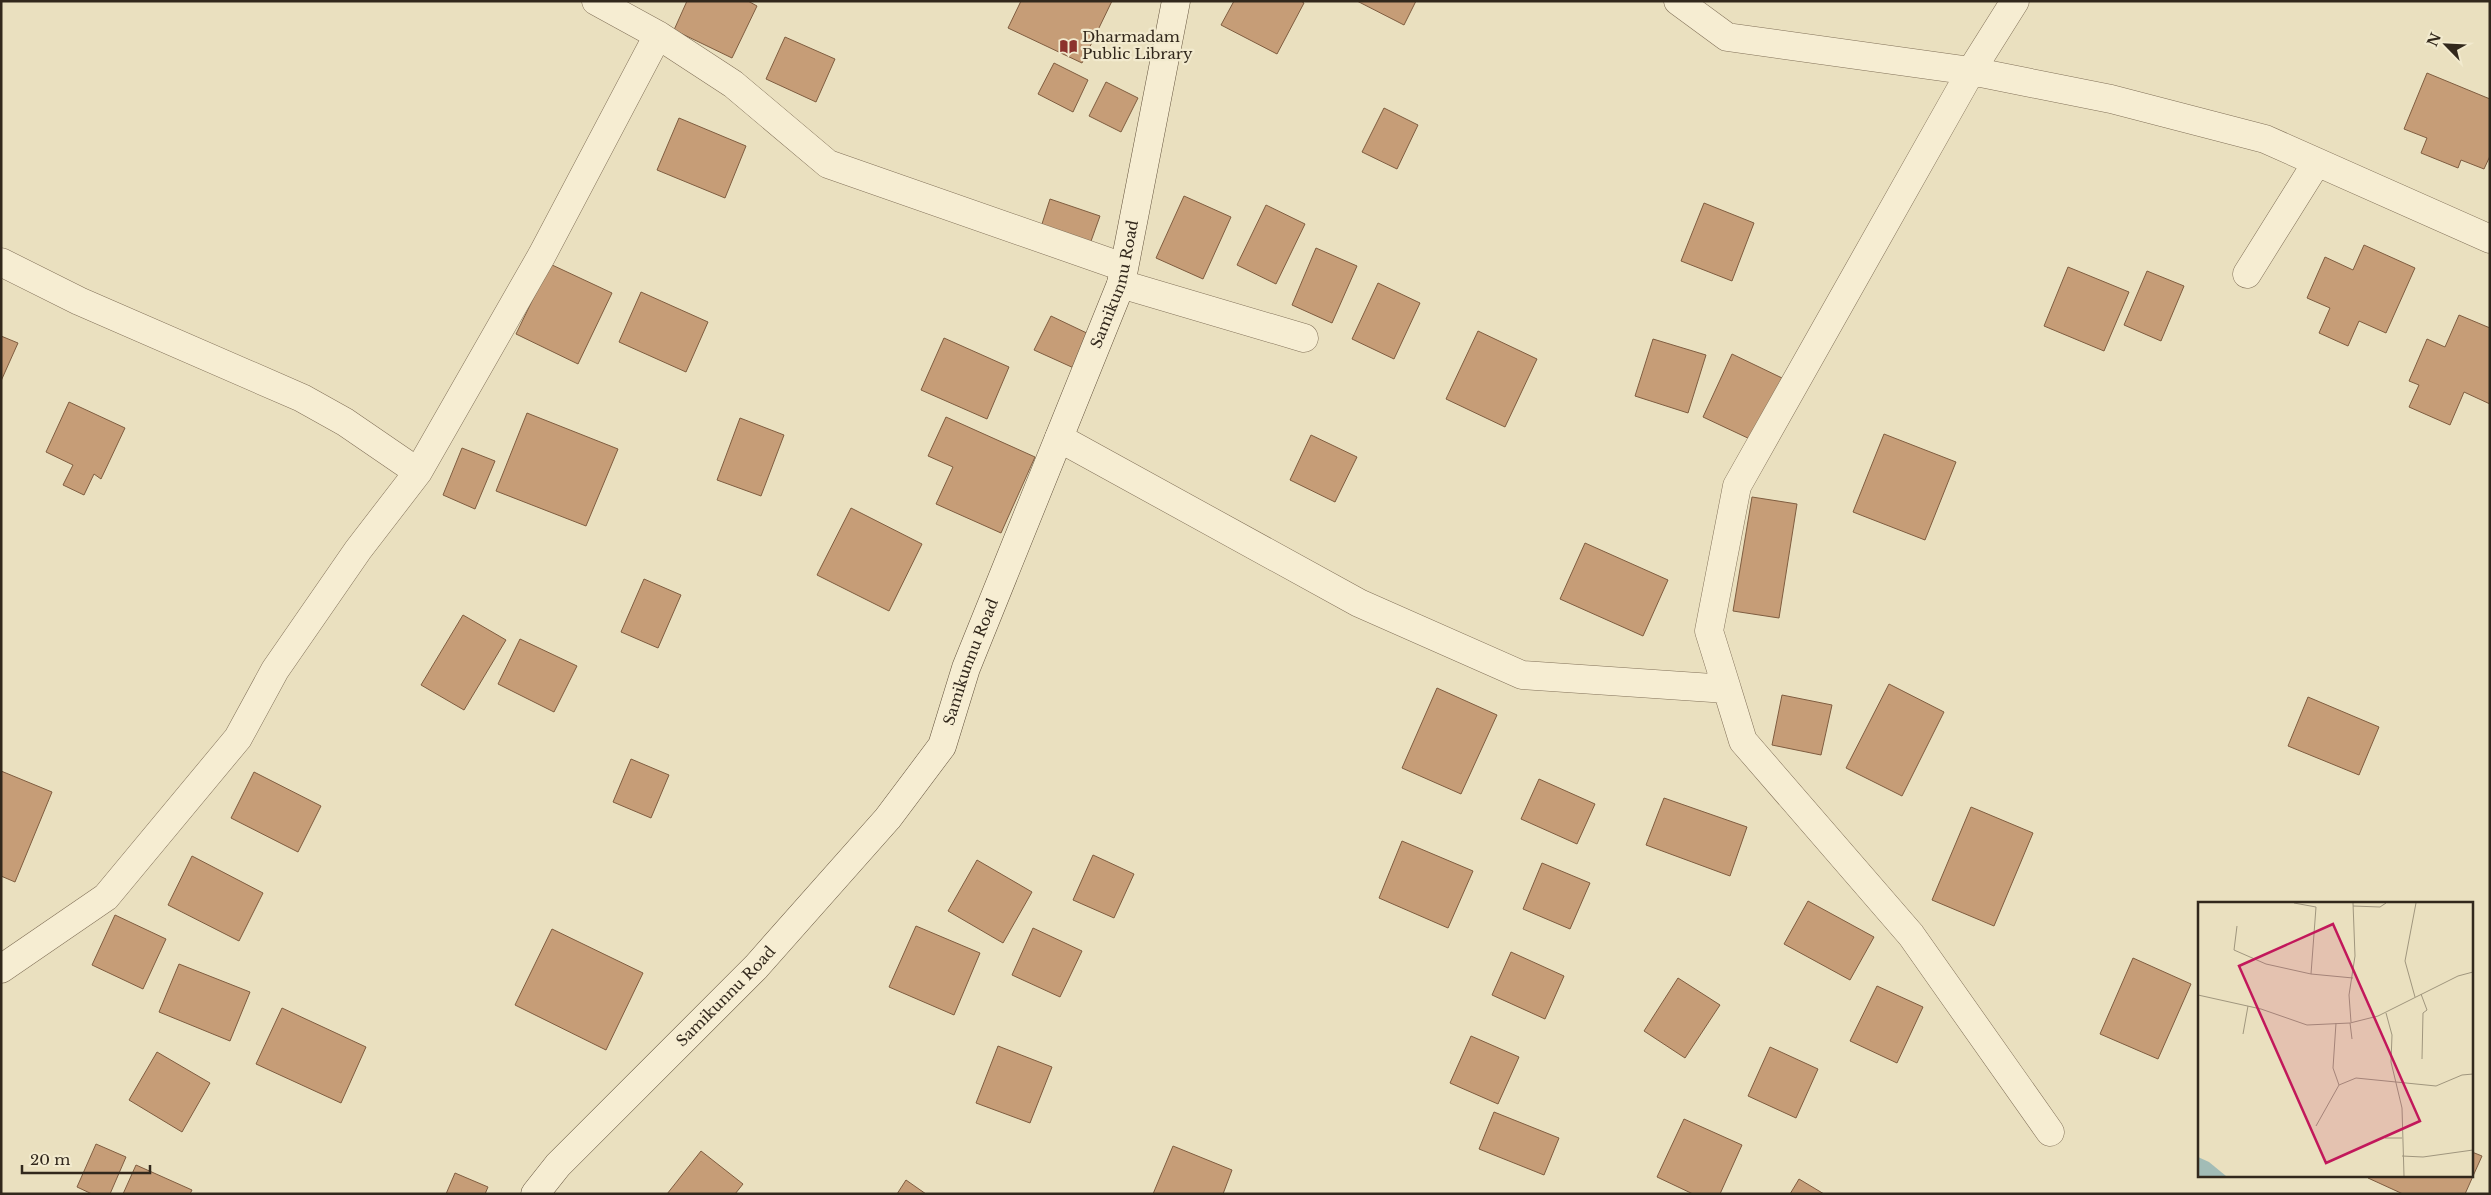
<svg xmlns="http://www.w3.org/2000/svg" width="2491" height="1195" font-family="'Libre Baskerville',serif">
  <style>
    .building { fill: #c69d77; stroke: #7f5d40 }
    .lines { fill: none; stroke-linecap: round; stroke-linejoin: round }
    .street-casing { stroke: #827159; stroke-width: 29 }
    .secondary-casing { stroke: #63523c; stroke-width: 29 }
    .street { stroke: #f6edd2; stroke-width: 28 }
    .secondary { stroke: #f6edd2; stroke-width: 28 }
    .labels { text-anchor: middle; stroke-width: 4.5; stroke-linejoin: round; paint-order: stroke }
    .poi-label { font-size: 15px; fill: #32281c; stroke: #f2eace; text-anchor: start }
    .street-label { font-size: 15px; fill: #32281c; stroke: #f2eace }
    .inset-road { fill: none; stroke: #a0967e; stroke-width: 1 }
    .view { fill: #c2185b; fill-opacity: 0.15; stroke: #c2185b; stroke-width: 2.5 }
    .inset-edge { fill: none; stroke: #32281c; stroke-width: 2.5 }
  </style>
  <rect width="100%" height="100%" fill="#eae0bf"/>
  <path class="building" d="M687 1H748L757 6 732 58 674 30Z
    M1021 1H1112L1082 63 1008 28Z
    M1234 1H1301L1304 3 1277 54 1221 25Z
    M1357 1H1416L1404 25Z
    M785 37 835 59 816 102 766 79Z
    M1054 63 1088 80 1073 112 1038 94Z
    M2427 73 2490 99V156L2484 169 2461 160 2458 168 2421 153 2427 138 2404 129Z
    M1106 82 1138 98 1121 132 1089 116Z
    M1384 108 1418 125 1397 169 1362 152Z
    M679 118 746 146 725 198 657 170Z
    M1184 196 1231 217 1203 279 1156 258Z
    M1050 199 1100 216 1090 244 1041 227Z
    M1704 203 1754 223 1732 281 1681 261Z
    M1266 205 1305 224 1276 284 1237 265Z
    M2364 245 2415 268 2386 333 2359 321 2348 346 2319 333 2330 308 2307 298 2325 257 2353 270Z
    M1316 248 1357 266 1332 323 1292 305Z
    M550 264 612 293 578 364 516 334Z
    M2068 267 2129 292 2104 351 2044 326Z
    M2147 271 2184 286 2161 341 2124 325Z
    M1378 283 1420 303 1394 359 1352 339Z
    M641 292 708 322 686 372 619 342Z
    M2459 315 2490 328V404L2464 392 2450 425 2409 407 2419 385 2409 381 2427 339 2445 347Z
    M1051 316 1093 336 1076 369 1034 350Z
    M1478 331 1537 359 1505 427 1446 399Z
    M1 336 18 343 1 381Z
    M944 338 1009 367 987 419 921 390Z
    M1653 339 1706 355 1688 413 1635 396Z
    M1732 354 1782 378 1752 440 1703 417Z
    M69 402 125 428 101 479 94 474 84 495 63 485 73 465 46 452Z
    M527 413 618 449 586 526 496 491Z
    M946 417 1035 457 1001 533 936 504 953 467 928 456Z
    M740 418 784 435 761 496 717 480Z
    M1884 434 1956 462 1925 540 1853 512Z
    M1311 435 1357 457 1335 502 1290 480Z
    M462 448 495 461 475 509 443 495Z
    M1752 497 1797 504 1779 618 1733 611Z
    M851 508 922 544 889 611 817 575Z
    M1585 543 1668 580 1643 636 1560 599Z
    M644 579 681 595 658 648 621 632Z
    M463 615 506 640 464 710 421 685Z
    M520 639 577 666 554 712 498 684Z
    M1889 684 1944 712 1902 796 1846 768Z
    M1437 688 1497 715 1461 794 1402 768Z
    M1782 695 1832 705 1821 755 1772 745Z
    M2308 697 2379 727 2359 775 2288 746Z
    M631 759 669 775 651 818 613 802Z
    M1 771 52 792 15 882 1 876Z
    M254 772 321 806 298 852 231 818Z
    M1539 779 1595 804 1577 844 1521 819Z
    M1664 798 1747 827 1730 876 1646 845Z
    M1971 807 2033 833 1994 926 1932 900Z
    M1402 841 1473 871 1448 928 1379 898Z
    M1093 855 1134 874 1114 918 1073 900Z
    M192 856 263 893 239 941 168 905Z
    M977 860 1032 892 1003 943 948 911Z
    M1542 863 1590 883 1570 929 1523 909Z
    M1808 901 1874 937 1850 980 1784 944Z
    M115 915 166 939 143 989 92 965Z
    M916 926 980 953 954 1015 889 987Z
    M1033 928 1082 951 1060 997 1012 975Z
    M552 929 643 973 606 1050 515 1005Z
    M1511 952 1564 976 1545 1019 1492 995Z
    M2133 958 2191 984 2158 1059 2100 1034Z
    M179 964 250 992 230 1041 159 1012Z
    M1678 978 1720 1005 1685 1058 1644 1031Z
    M1877 986 1923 1007 1897 1063 1850 1041Z
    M282 1008 366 1047 341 1103 256 1064Z
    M1471 1036 1519 1057 1498 1104 1450 1083Z
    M998 1046 1052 1067 1030 1123 976 1103Z
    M1770 1047 1818 1069 1796 1118 1748 1096Z
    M157 1052 210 1083 182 1132 129 1100Z
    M1494 1112 1559 1138 1544 1175 1479 1149Z
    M1684 1119 1742 1145 1720 1194H1693L1657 1177Z
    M96 1144 126 1157 110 1194H92L77 1187Z
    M1173 1146 1232 1170 1223 1194H1153Z
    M701 1151 743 1184 735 1194H667Z
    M2472 1152 2482 1156 2465 1194H2403L2368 1178 2369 1176H2472Z
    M136 1165 192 1190 190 1194H123Z
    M455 1173 488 1187 485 1194H446Z
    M1799 1179 1824 1194H1790Z
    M906 1180 926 1194H897Z"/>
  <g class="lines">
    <defs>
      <path id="street" d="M596 1 658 35 733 84 828 164 1123 267
        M1678 1 1727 37 1971 71 2111 99 2265 139 2490 239
        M1 262 79 301 302 398 345 422 418 472 542 255 658 35
        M2247 274 2317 162
        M1121 284 1304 338
        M1059 438 1359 603 1522 675 1727 689 1743 741 1911 935 2050 1132
        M1727 689 1709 631 1737 486 1971 71 2015 1
        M1 969 106 897 238 738 275 670 358 550 418 472"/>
      <g id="secondary">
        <path id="s1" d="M535 1194 558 1165 756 967 888 818 942 746 966 668 1121 284 1176 1"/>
      </g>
    </defs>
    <use href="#street" class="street-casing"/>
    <use href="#secondary" class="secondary-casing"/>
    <use href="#street" class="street"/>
    <use href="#secondary" class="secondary"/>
  </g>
  <defs>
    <symbol id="library-bare" viewBox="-9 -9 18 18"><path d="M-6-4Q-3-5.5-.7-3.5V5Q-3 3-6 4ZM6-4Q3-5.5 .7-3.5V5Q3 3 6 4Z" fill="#8c322d" stroke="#f2eace" stroke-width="2.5" paint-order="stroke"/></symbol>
  </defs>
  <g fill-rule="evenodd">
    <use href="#library-bare" x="1056" y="34" width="25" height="25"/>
  </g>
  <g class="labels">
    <g class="poi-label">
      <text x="1082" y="42">Dharmadam<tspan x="1082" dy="17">Public Library</tspan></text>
    </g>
    <g class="street-label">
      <text dy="5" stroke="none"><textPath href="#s1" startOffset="1100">Samikunnu Road</textPath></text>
      <text dy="5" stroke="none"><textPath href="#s1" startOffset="695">Samikunnu Road</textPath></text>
      <text dy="5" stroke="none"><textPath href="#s1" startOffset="275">Samikunnu Road</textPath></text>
    </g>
  </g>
  <g transform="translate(2198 902)">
    <rect width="275" height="275" fill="#eae0bf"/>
    <path d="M0 255 11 260 28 274H0Z" fill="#a2bcb6"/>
    <path class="inset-road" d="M96 1 118 5 113 72 155 76M155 4 182 5 188 1M39 24 36 48 68 62 113 72M223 92 229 108 225 111 224 157M0 93 63 107 109 123 152 121 180 114 260 74 275 70M217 95 207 59 218 1M188 111 194 133 193 160 204 206 206 274M153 120 151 93 157 54 155 1M152 121 154 137M45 132 50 104M141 183 158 176 238 184 264 173 275 172M118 224 141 183 135 166 138 121M187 236H204M204 254 225 255 275 248"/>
    <path class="view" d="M135 22 222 219 128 261 41 64Z"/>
    <rect width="275" height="275" class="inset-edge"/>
  </g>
  <rect width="2491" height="1195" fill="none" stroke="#32281c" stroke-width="5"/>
  <g transform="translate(2446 45) rotate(294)" stroke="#f2eace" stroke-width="4" paint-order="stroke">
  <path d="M0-4L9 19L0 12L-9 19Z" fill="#32281c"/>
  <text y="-8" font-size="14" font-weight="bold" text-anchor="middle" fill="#32281c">N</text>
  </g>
  <path d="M22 1165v8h128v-8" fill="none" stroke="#32281c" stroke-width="2.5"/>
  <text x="30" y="1165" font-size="15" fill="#32281c" stroke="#f2eace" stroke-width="4" paint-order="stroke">20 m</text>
</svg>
